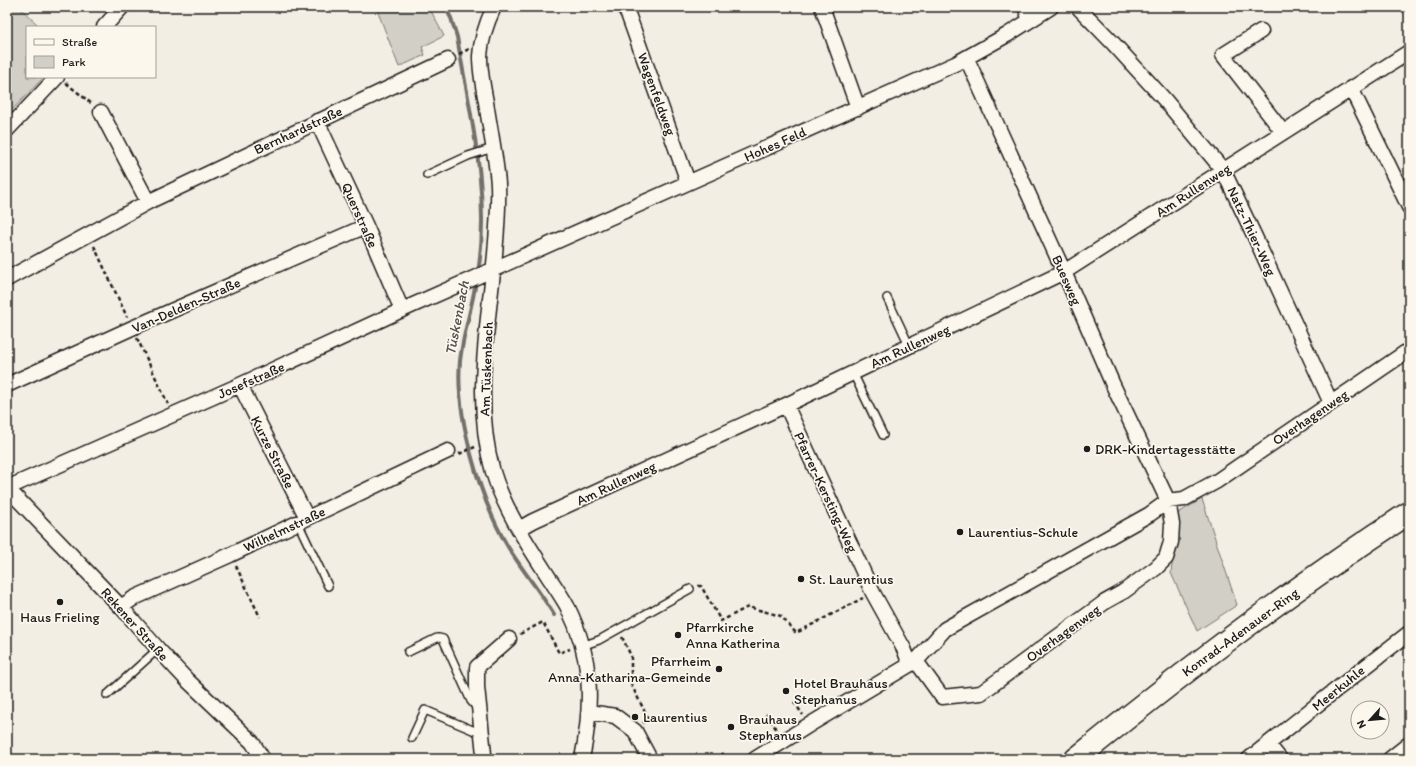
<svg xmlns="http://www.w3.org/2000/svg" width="1416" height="766" font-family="Itim,sans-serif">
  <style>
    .green { fill: #d2cfc6; stroke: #777671 }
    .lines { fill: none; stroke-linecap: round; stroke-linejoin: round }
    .stream { stroke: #716f6b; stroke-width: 4 }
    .service-casing { stroke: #1c1c1c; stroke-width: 10 }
    .minor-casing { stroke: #1c1c1c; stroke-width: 17 }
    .primary-casing { stroke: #1c1c1c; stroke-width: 25 }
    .path { stroke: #1c1c1c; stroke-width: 2.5; stroke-dasharray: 4 3; stroke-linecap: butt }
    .service { stroke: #fbf7ec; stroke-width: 7 }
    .minor { stroke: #fbf7ec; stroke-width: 14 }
    .primary { stroke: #fbf7ec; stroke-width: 22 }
    .poi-dot { fill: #1c1c1c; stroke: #fbf7ec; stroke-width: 1.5 }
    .labels { text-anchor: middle; stroke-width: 3.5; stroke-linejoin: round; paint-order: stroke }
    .street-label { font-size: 14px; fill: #1c1c1c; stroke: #fbf7ec }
    .poi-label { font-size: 14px; fill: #1c1c1c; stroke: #fbf7ec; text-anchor: start }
    .water-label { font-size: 15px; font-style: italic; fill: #545351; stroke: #fbf7ec }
  </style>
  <rect width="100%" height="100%" fill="#f2eee4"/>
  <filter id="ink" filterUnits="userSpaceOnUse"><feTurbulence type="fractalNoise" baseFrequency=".025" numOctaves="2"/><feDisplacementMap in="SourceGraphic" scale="8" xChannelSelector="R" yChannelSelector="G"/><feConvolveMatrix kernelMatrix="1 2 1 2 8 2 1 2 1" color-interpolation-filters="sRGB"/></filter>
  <g filter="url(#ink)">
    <path class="green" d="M7 7H19L40 27H27V77H44L11 111 7 108Z
      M376 7H429L444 36 422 47 425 55 399 67Z
      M1202 499 1237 605 1197 631 1171 573 1178 513Z"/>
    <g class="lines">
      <path class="stream" d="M445 7 451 18 457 37C470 113 491 195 478 272
        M476 281C472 308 463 334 460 361 455 415 480 500 508 547 522 570 540 591 554 615"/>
      <defs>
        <path id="service" d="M427 175 468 156 493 148
          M887 298 910 347
          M853 373 883 435
          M298 523 328 586
          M582 646 599 640 690 589
          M408 652 437 638H439L443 639 471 701 477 708
          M107 695 158 649
          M412 738 425 710 475 731 482 732"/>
        <path id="minor" d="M494 7C487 22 481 39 480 56 480 71 483 87 486 102 490 129 496 157 498 184 499 208 497 231 495 254 488 326 473 402 493 472 504 508 526 542 546 573 553 584 561 595 567 606 593 658 593 703 582 759
          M624 7 628 14 688 182
          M822 7 858 108
          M1025 7 1030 20
          M1078 7 1112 42 1164 99 1223 170 1255 237 1331 403
          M104 27 122 7
          M1261 31 1223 55 1283 132
          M1351 88 1409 207
          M101 112 148 202
          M317 121 366 226 402 310
          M7 130 57 77
          M7 279 148 202 448 60
          M7 385 132 328 366 226
          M240 385 307 518
          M786 405 873 593 904 649 910 664
          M7 488 240 385 402 310 955 64 1007 35 1051 7
          M7 488 121 607 158 649 187 680 252 742 263 759
          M519 529 533 521 786 405 1064 272 1409 52
          M121 607 134 598 230 555 448 451
          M916 661 942 697 981 693 1105 602 1123 592 1156 568 1166 558 1171 542 1172 524 1168 501 1113 385 1064 272 967 59
          M589 712 615 716 635 731 650 759
          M1268 744 1280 759
          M482 759 484 754 477 687V667L509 639
          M755 759 809 725 916 661 945 629 1150 514 1168 501 1184 499 1217 481 1409 350
          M1249 759 1337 689 1409 633
          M1390 759 1409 744"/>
        <path id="primary" d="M1076 759C1183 672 1293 588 1409 513"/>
      </defs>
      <use href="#service" class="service-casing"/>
      <use href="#minor" class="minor-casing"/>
      <use href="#primary" class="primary-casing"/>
      <path class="path" d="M459 54 469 49
        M66 83 92 104
        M94 246 127 317
        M137 338 168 404
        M459 454 475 447
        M236 566 260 617
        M698 586H701L721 621 748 607 781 616 796 633 863 598
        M520 634 543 622 559 653 570 649
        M622 637 631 656V684L648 718 643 723
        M794 702 803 715
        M766 714 777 730
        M722 753 726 759"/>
      <use href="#service" class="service"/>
      <use href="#minor" class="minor"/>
      <use href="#primary" class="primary"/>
    </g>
  </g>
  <g class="poi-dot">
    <circle cx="1087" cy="449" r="4"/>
    <circle cx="960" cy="532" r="4"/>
    <circle cx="801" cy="579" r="4"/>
    <circle cx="60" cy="602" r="4"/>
    <circle cx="678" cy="635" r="4"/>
    <circle cx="719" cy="669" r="4"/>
    <circle cx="786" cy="691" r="4"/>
    <circle cx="635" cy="717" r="4"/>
    <circle cx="731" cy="727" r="4"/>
  </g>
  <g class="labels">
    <g class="street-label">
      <text transform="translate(657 94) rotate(70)" y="5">Wagenfeldweg</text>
      <text transform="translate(298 130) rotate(-25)" y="5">Bernhardstraße</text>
      <text transform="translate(775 144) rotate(-24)" y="5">Hohes Feld</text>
      <text transform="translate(1193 190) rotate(-33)" y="5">Am Rullenweg</text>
      <text transform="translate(360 215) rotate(66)" y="5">Querstraße</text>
      <text transform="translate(1252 231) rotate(65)" y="5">Natz-Thier-Weg</text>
      <text transform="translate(1067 280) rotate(66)" y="5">Buesweg</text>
      <text transform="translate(186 305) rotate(-24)" y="5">Van-Delden-Straße</text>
      <text transform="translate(910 346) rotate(-25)" y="5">Am Rullenweg</text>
      <text transform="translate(486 369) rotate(-88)" y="5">Am Tüskenbach</text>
      <text transform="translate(251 380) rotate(-24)" y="5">Josefstraße</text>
      <text transform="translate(1310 417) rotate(-34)" y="5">Overhagenweg</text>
      <text transform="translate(273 452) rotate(63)" y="5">Kurze Straße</text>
      <text transform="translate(616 483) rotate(-25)" y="5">Am Rullenweg</text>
      <text transform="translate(826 492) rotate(65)" y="5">Pfarrer-Kersting-Weg</text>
      <text transform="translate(284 529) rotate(-25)" y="5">Wilhelmstraße</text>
      <text transform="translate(135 624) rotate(48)" y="5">Rekener Straße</text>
      <text transform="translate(1240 632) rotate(-36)" y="5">Konrad-Adenauer-Ring</text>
      <text transform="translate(1063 633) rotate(-36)" y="5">Overhagenweg</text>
      <text transform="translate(1338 688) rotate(-39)" y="5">Meerkuhle</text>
    </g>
    <g class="poi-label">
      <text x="1095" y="454">DRK-Kindertagesstätte</text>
      <text x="968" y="537">Laurentius-Schule</text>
      <text x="809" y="584">St. Laurentius</text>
      <text x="60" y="622" text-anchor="middle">Haus Frieling</text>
      <text x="686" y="632">Pfarrkirche<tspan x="686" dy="16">Anna Katherina</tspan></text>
      <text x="711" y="666" text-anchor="end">Pfarrheim<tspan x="711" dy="16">Anna-Katharina-Gemeinde</tspan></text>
      <text x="794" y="688">Hotel Brauhaus<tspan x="794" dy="16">Stephanus</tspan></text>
      <text x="643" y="722">Laurentius</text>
      <text x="739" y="724">Brauhaus<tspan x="739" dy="16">Stephanus</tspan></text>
    </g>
    <g class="water-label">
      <text transform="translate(457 318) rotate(-79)" y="5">Tüskenbach</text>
    </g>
  </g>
  <rect width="1416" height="766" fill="none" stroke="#fbf7ec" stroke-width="24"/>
  <rect x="12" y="12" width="1392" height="742" fill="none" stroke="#1c1c1c" stroke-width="1.5" filter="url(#ink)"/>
  <rect x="26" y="26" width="130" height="52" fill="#fbf7ec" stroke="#a29f99"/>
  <rect x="34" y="39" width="20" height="6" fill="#fbf7ec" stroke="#a29f99"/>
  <text x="62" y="46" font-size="12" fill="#1c1c1c">Straße</text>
  <rect x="34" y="56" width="20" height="12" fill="#d2cfc6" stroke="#a29f99"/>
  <text x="62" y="66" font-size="12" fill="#1c1c1c">Park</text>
  <g transform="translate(1370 720) rotate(243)"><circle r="19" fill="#fbf7ec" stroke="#a29f99"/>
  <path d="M0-3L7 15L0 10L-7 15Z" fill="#1c1c1c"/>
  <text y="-6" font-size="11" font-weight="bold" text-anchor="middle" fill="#1c1c1c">N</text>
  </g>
</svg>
